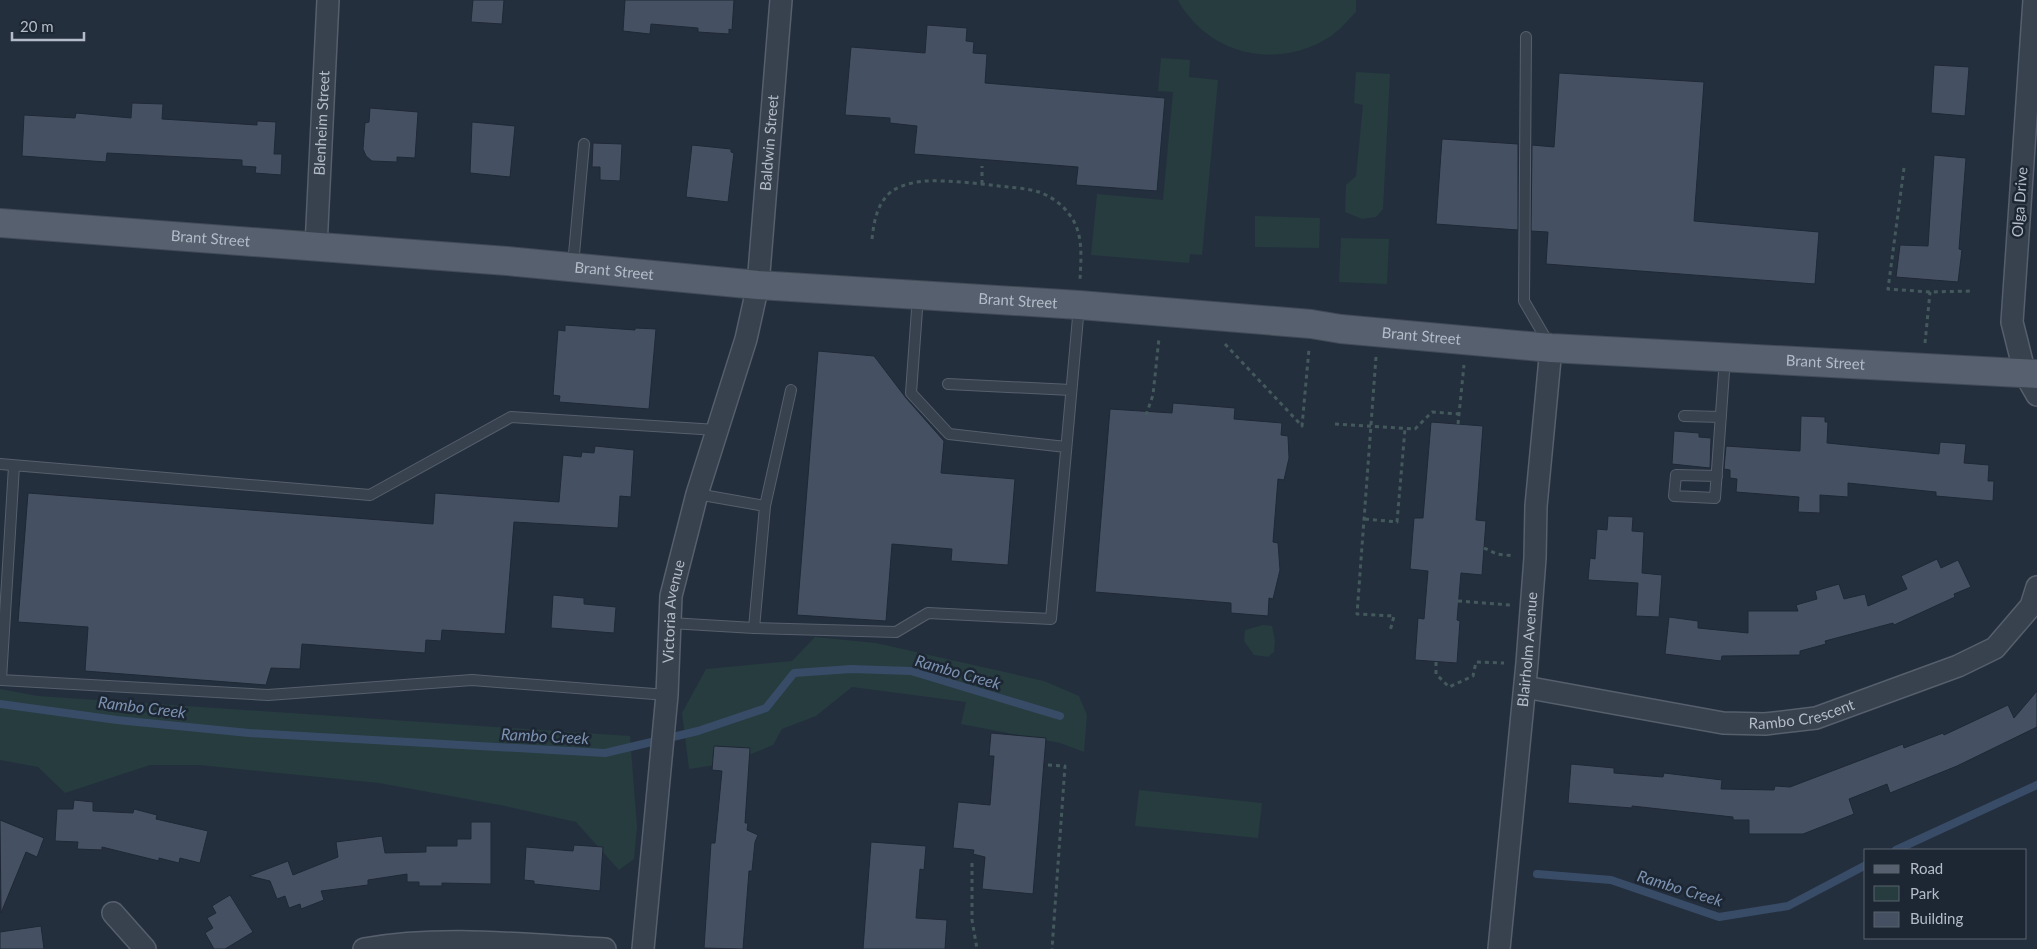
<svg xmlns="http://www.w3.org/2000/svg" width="2037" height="949" font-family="Lato,sans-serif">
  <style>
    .green { fill: #263c3f }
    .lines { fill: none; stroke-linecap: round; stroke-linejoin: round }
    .stream { stroke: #394c67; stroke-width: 8 }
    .building { fill: #455162; stroke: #1f2835 }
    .lane-casing { stroke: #565f6c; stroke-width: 12 }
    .street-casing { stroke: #565f6c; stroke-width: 24 }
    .primary-casing { stroke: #414a57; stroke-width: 30 }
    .path { stroke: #44595c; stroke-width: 3; stroke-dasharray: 4 4; stroke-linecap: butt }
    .lane { stroke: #38414e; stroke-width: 10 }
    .street { stroke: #38414e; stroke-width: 21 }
    .primary { stroke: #56606e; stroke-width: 28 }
    .labels { text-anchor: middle; stroke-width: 5; stroke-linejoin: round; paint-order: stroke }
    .street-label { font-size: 15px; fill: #b4bcc9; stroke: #1d2633 }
    .water-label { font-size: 16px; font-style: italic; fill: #7c92b1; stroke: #1d2633 }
  </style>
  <rect width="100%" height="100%" fill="#242f3e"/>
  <path class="green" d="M1178 0H1356V12C1348 20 1340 30 1331 36 1288 65 1229 60 1194 22 1188 15 1182 9 1178 0Z
    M1161 58 1190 60 1189 77 1218 80 1202 255 1190 254 1189 263 1091 255 1097 194 1163 200 1173 92 1158 91Z
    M1356 72 1390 74 1383 209 1376 217 1362 219 1345 212 1346 185 1356 176 1363 105 1354 103Z
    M1255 216 1320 218 1319 248 1255 247Z
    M1341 238 1389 239 1387 284 1339 282Z
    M1263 625 1272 626 1275 640 1274 652 1268 657 1254 655 1244 641 1245 630Z
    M815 637 876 643 1044 681 1079 696 1087 715 1084 752 1060 743 961 724 966 702 852 687 816 716 782 729 773 745 730 763 689 769 682 713 706 669 792 661Z
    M0 689 38 696 630 736 637 827 634 859 619 870 576 822 505 806 379 783 199 765H150L65 793 38 767 0 760Z
    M1139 790 1262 803 1258 838 1135 826Z"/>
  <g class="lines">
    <path class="stream" d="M0 704 117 720 249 733 605 753 698 731 766 708 794 673 851 669 911 671 1060 716
      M1896 850 2037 785
      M1537 874 1611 880 1719 917 1788 906 1866 865"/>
  </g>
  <path class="building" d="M473 0H504L502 24 471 22Z
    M625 0H734L732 30 729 29V34L698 32V28L651 24 650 34 623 31Z
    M927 25 967 28 966 41 974 42 973 53 987 54 985 83 1165 98 1157 191 1076 185 1078 167 914 154 917 126 890 123V118L845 115 851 47 925 53Z
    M1934 65 1969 67 1965 116 1931 113Z
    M1559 73 1704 82 1694 221 1819 232 1815 284 1546 264 1548 232 1531 231 1532 145 1554 147Z
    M132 103 163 104 162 119 257 125V121L276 122 274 154H282L281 175 255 173 256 167 242 166V160L107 153 106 162 22 156 24 115 75 118 76 113 131 118Z
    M370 108 418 112 415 158 397 157V162L372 161 366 156 363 149 365 123 369 122Z
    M472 122 515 126 510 177 470 173Z
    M1442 139 1518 144V230L1436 224Z
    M593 143 622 144 620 181 600 180V167H592Z
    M692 145 731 149V152L734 153 728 202 686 197Z
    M1934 155 1966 158 1959 249 1962 250 1958 282 1896 277 1900 245 1928 246Z
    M565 325 635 330V328L656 329 649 409 559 402 560 396 553 395 558 330 565 331Z
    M818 351 874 356 906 398 944 441 941 473 1015 479 1008 565 951 561 952 549 892 544 886 621 797 615Z
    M1173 403 1235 408 1234 419 1282 423 1281 435 1288 436 1289 458 1284 480 1278 479 1273 542 1278 543 1280 570 1273 599 1269 598 1268 616 1231 613V603L1095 592 1110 409 1172 413Z
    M1801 416 1825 417V422H1828L1827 443 1939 454 1940 442 1966 444 1964 463 1989 465 1988 481H1994L1993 501 1936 496V492L1848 483V497L1820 495V513L1798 512 1799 497 1736 492 1737 479 1730 478V470L1724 469 1726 446 1800 451Z
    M1431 422 1483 426 1476 520 1486 521 1482 575 1461 573 1457 620 1460 621 1457 663 1415 660 1418 618 1424 619 1428 571 1410 569 1414 518H1423Z
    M1674 431 1699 433V437L1711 438 1710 468 1672 464Z
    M595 446 634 450 631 497 620 496 618 528 514 522 505 634 442 630 441 641 426 640 425 653 302 644 300 669 271 668 266 685 85 671 88 627 18 622 28 493 433 524 435 493 559 502 563 455 581 457 582 452 594 453Z
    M1608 516 1633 517 1632 531 1644 532 1642 573 1662 575 1659 617 1636 616 1638 583 1588 580 1590 558 1595 559 1597 529 1607 530Z
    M1937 559 1941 568 1958 560 1971 587 1954 594 1955 597 1894 625 1893 623 1825 641 1826 644 1800 651V655L1722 656 1721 661 1665 654 1669 617 1698 621V628L1748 633V611H1798L1796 605 1817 599 1815 591 1839 584 1844 599 1865 594 1868 606 1907 589 1901 576Z
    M553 595 584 598V604L616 607 614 633 551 628Z
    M2037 691V727L1957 766 1890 793 1887 784 1849 799 1854 814 1803 834H1749V820H1733V817L1632 806V808L1568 803 1571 764 1614 768V773L1663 777 1664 773 1722 780 1721 789 1774 790 1775 786 1790 787 1903 744 1904 748 1943 733 1944 735 2008 705 2014 718Z
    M991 733 1046 738 1033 894 982 889 985 857 973 854 974 850 953 848 958 802 990 805 994 756H989Z
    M714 746 750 748 745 823H748L747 830 758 835 755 842 752 871H749L743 949 704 948 711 843H715L722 771 712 770Z
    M74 800 93 802V811L133 813 134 809 157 815 156 819 208 831 200 863 180 858 179 863 159 858V861L102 847V850L77 849 78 842 55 841 57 809H73Z
    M0 820 44 838 37 857 26 852 1 913Z
    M471 822H491V884L442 883V886H419V882H407V874L368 880V885L321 891 324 900 301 909 300 904 289 908 285 896 277 899 270 881 249 876 288 861 293 875 338 857 336 842 382 836 385 853 426 852V846H457V839H471Z
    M871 842 926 846 924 870 920 869 916 918 947 920 945 949H863Z
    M574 845 603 847 600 891 534 884V881L524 880 526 847 573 851Z
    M230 895 253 932 225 949H214L205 933 213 928 207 918 216 913 212 906Z
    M41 926 44 949H0V932Z"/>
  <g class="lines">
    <defs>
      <path id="lane" d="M1526 37 1524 301 1549 344
        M573 265 584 144
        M918 296 911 393 949 434 1066 447
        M948 384 1071 390
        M1684 416 1721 417
        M0 464 370 495 511 417 717 430
        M14 466 1 680 268 695 472 680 667 695
        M1717 476 1676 475 1674 496 1715 498 1725 358
        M697 494 765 506
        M670 623 754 628 896 632 928 613 1051 619 1079 306
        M754 628 765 506 791 390"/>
      <g id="street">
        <path d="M2034 0 2012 322 2025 374 2037 395"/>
        <path id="s1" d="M316 247 328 0"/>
        <path id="s2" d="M1525 687 1723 723 1765 724 1816 718 1958 666 1995 648 2031 606 2037 587"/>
        <path d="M113 913 145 949"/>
        <path d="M364 949C443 935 526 945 605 949"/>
        <path id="s3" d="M643 949 667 695 671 596 697 494 746 339 758 285 781 0"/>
        <path id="s4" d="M1499 949 1527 663 1535 558 1536 506 1551 348"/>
      </g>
      <g id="primary">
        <path id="s5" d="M0 223 507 261 758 285 1079 305 1311 324 1341 329 1551 348 2037 374"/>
      </g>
    </defs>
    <use href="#lane" class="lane-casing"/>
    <use href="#street" class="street-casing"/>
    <use href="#primary" class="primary-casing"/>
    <path class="path" d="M1904 168 1888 289 1930 292 1971 291
      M982 184V166
      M872 239C874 221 877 203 892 191 901 185 914 182 925 181 952 180 981 184 1008 187 1018 188 1029 189 1039 192 1050 196 1062 204 1069 214 1084 233 1081 257 1080 280
      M1925 343 1930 292
      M1225 344 1302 426 1309 349
      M1376 357 1357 614 1394 616 1390 631
      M1146 415 1153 395 1159 338
      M1335 424 1415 429 1432 412 1459 414
      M1458 424 1464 365
      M1365 519 1397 522 1405 429
      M1484 548 1497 554 1514 556
      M1458 601 1510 605
      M1436 662V674L1449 687 1473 676 1476 662 1504 663
      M1048 765 1065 766 1052 949
      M972 863V920L977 949"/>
    <use href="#lane" class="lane"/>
    <use href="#street" class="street"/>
    <use href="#primary" class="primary"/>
  </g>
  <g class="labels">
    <g class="street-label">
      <text dy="5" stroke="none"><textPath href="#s1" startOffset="124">Blenheim Street</textPath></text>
      <text dy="5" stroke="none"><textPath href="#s3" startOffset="820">Baldwin Street</textPath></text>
      <text transform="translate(2020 202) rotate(-86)" y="5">Olga Drive</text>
      <text dy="5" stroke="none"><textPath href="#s5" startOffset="211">Brant Street</textPath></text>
      <text dy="5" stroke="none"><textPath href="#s5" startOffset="616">Brant Street</textPath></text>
      <text dy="5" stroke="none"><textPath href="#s5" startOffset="1021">Brant Street</textPath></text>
      <text dy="5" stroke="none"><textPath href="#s5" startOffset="1426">Brant Street</textPath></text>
      <text dy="5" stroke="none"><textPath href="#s5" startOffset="1831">Brant Street</textPath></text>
      <text dy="5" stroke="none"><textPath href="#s3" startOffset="339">Victoria Avenue</textPath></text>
      <text dy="5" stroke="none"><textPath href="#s4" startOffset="301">Blairholm Avenue</textPath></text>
      <text dy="5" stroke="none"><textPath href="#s2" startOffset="281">Rambo Crescent</textPath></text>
    </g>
    <g class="water-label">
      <text transform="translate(958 672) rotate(16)" y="6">Rambo Creek</text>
      <text transform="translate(142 707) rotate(7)" y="6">Rambo Creek</text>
      <text transform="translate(545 736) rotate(3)" y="6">Rambo Creek</text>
      <text transform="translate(1680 888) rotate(17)" y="6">Rambo Creek</text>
    </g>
  </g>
  <rect x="1864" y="849" width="162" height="90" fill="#1d2633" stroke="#59626f"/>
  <rect x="1874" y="865" width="25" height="8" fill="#56606e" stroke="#59626f"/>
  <text x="1910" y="874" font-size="15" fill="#b4bcc9">Road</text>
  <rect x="1874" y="886" width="25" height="15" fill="#263c3f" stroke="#59626f"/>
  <text x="1910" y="899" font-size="15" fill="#b4bcc9">Park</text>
  <rect x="1874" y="912" width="25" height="15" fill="#455162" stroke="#59626f"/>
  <text x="1910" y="924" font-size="15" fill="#b4bcc9">Building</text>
  <path d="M12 32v8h72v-8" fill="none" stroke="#b4bcc9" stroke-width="2.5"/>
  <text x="20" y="32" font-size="15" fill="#b4bcc9" stroke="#1d2633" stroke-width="4" paint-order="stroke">20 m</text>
</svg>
